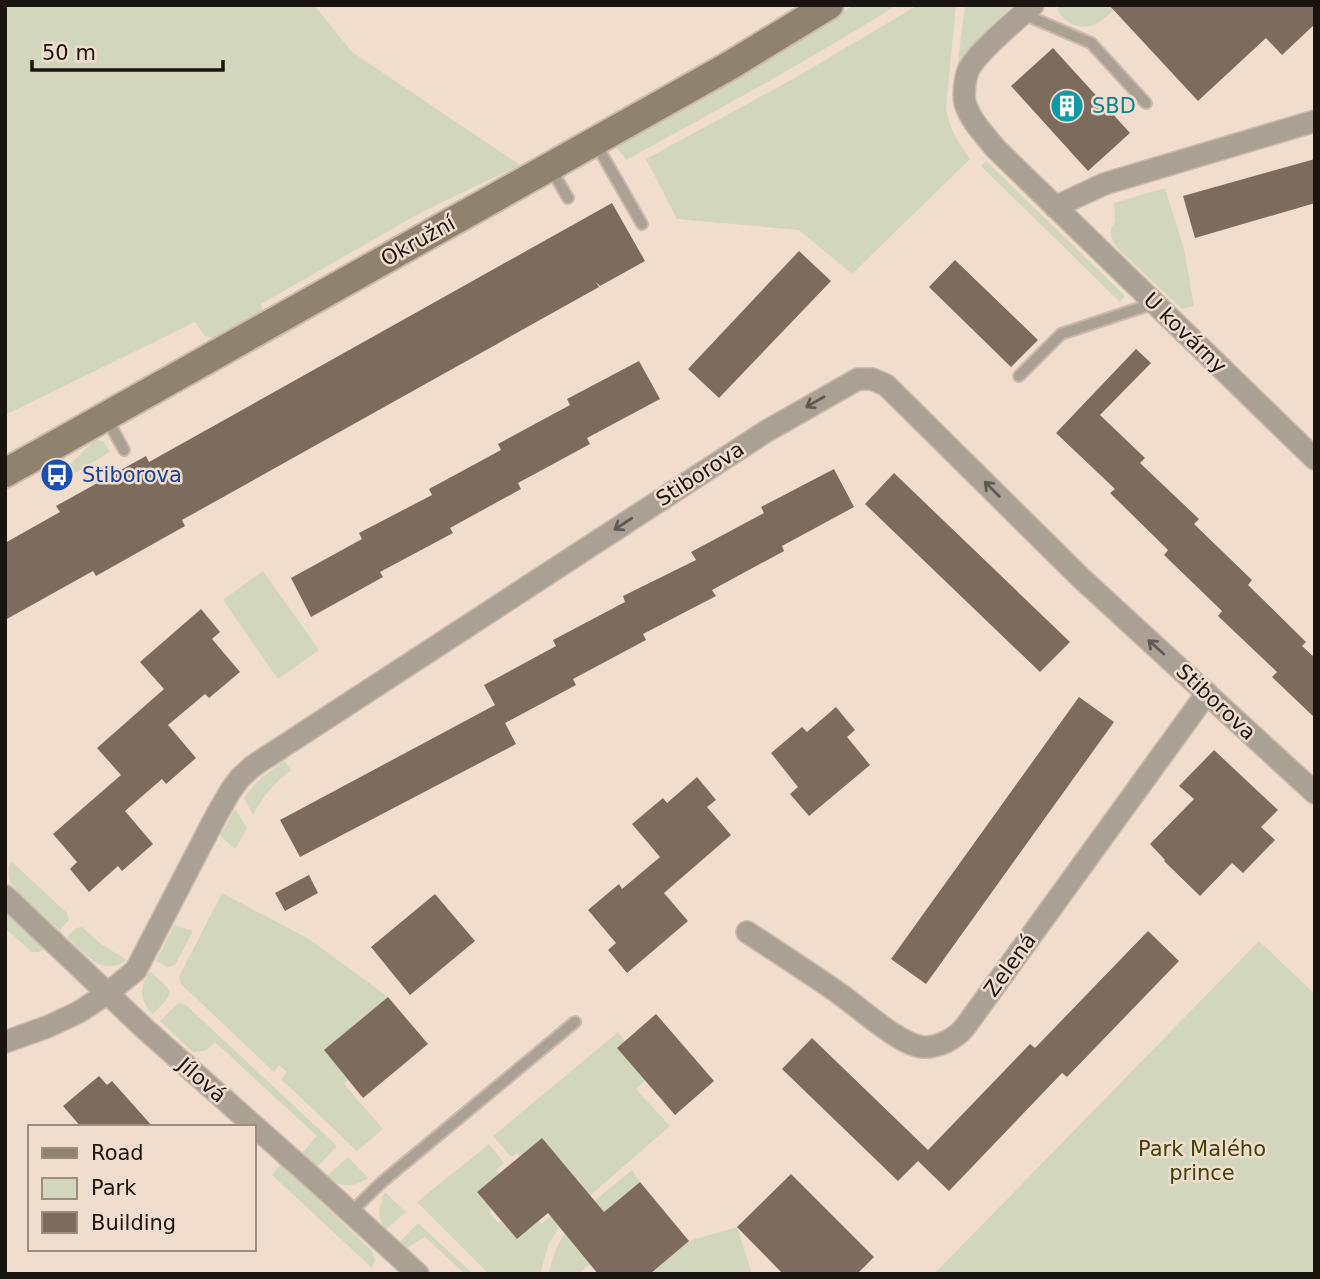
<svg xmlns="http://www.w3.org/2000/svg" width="1320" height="1279" font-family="'DejaVu Sans',sans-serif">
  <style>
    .green { fill: #d2d6bd }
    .building { fill: #7d6c5e }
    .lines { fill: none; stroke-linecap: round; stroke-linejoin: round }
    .lane-casing { stroke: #cab9ac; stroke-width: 14 }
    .street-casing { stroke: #cab9ac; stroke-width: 24 }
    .secondary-casing { stroke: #cab9ac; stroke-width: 32 }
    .lane { stroke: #aaa194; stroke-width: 10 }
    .street { stroke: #aaa194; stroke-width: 21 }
    .secondary { stroke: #8f826f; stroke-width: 28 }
    .oneway { stroke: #625a52 }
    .labels { text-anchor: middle; stroke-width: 5; stroke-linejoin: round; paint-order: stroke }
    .culture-label { font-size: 21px; fill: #0d838f; stroke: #f1ddce; text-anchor: start }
    .street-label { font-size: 21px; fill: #1a140f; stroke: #f1ddce }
    .transit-label { font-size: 21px; fill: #164399; stroke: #f1ddce; text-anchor: start }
    .park-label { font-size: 21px; fill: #3f4305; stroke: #f1ddce }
  </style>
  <rect width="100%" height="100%" fill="#f1ddce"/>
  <path class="green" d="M5 5H314L352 52 520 165 420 213 261 304 263 311 261 315 215 339 205 336 195 322 5 415Z
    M854 5H897C809 60 718 110 626 160L614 143 736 77Z
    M918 5H956L946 107C948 127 958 142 970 159L852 274 799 230 677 219 646 159 793 79Z
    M965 5H1013L980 37 966 56 956 77Z
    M1057 5H1109L1114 10C1108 15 1101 22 1094 25 1079 31 1059 21 1057 5Z
    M986 161 1125 296 1120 302 981 166Z
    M1165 188 1184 249 1194 306 1182 309 1117 248C1111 239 1107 231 1115 222L1114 203Z
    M96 439 104 442 110 452 70 476 65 469Z
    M263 571 319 650 278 679 223 600Z
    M284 760 291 770C273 784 264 795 253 815L244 798 260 779Z
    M235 809 247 828 235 849 220 835Z
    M11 861 67 913 69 920 60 930C47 918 19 898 11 883 8 876 8 868 11 861Z
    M222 893 309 939 388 997 324 1050 348 1080 344 1084 383 1129 357 1151 281 1079 287 1072 279 1065 274 1072 181 984 179 977 181 973Z
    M5 912 45 948 40 952H32L5 928Z
    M174 925 193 931 175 965 168 967 156 961Z
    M82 927 101 944 127 960C102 978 85 953 67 937L76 928Z
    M1259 941 1315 994V1274H934Z
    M150 971 167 987 170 993 167 999 153 1014C139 1000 139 987 150 971Z
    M178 1003 186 1005 337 1146 316 1168 301 1154 317 1136 215 1042 205 1051 193 1052 160 1021Z
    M618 1032 625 1041 618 1048 645 1080 636 1089 670 1126 585 1200 561 1225 549 1243 540 1274H489L417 1202 489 1144 504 1163 496 1170 499 1174 477 1192 492 1210 489 1212 498 1223 501 1221 517 1239 538 1222 541 1224 562 1207 542 1138 520 1156 517 1153 511 1157 493 1136Z
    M348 1157 368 1178C354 1188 339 1188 327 1176Z
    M281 1164 372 1251 375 1261 372 1268 272 1175Z
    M632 1170 640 1182 570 1240 590 1264 578 1274H548C552 1262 555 1249 562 1238 578 1211 608 1190 632 1170Z
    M385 1192 406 1212 385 1230C377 1215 378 1208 385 1192Z
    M418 1223 473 1274H465L425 1237 405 1249 399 1243Z
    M737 1227 752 1274H650L689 1241Z"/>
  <path class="building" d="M1109 5H1315V24L1282 55 1266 38 1198 101Z
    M1053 48 1130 133 1088 171 1011 86Z
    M1315 159V203L1195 238 1183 196Z
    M612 203 645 261 600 286 596 282 599 287 182 520 185 526 96 576 93 571 5 620V543L60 512 56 506 146 456 149 462Z
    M799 251 831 281 719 398 688 369Z
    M955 260 1038 340 1011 367 929 287Z
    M1136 349 1151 363 1100 415 1145 458 1140 463 1199 519 1194 524 1252 580 1248 585 1306 642 1302 646 1315 658V718L1272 677 1277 672 1218 616 1222 611 1164 555 1168 550 1110 493 1115 489 1056 433Z
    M639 361 660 399 587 438 590 444 518 483 521 489 450 528 453 533 380 572 383 577 311 617 291 578 362 539 359 533 432 495 429 489 501 450 498 444 570 405 567 399Z
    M834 469 854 507 782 546 784 551 712 590 716 596 643 634 646 640 573 679 576 685 505 723 516 744 300 857 280 820 495 705 484 685 556 646 553 640 625 602 623 596 696 560 691 552 764 513 761 507Z
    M894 473 1070 642 1040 672 865 504Z
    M201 609 220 632 212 639 240 672 209 698 205 694 168 725 196 758 166 784 162 779 125 811 153 844 122 871 118 866 89 892 70 869 77 862 53 834 121 775 97 748 164 689 140 662Z
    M1079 697 1114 722 926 984 891 959Z
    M836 707 855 730 847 737 870 765 809 816 790 794 798 787 771 753 802 727 807 732Z
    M1214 750 1278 810 1261 827 1275 840 1243 873 1232 863 1200 896 1164 861 1165 860 1150 844 1194 799 1179 786Z
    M697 777 716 800 707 807 731 835 664 893 688 921 627 973 608 950 616 943 588 910 619 884 622 889 660 857 632 824 663 798 667 803Z
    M309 875 318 893 285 911 275 893Z
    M435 894 475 941 410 995 371 947Z
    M1148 931 1179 961 1067 1077 1062 1073 949 1191 918 1161 898 1181 782 1069 812 1038 928 1150 1030 1044 1035 1048Z
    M388 997 428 1044 363 1098 324 1050Z
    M656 1014 714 1081 675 1115 617 1048Z
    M99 1076 107 1085 112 1081 153 1127H81L63 1106Z
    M542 1138 604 1212 640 1182 689 1241 650 1274H598L548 1213 517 1239 477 1192Z
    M791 1174 874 1257 857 1274H783L737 1227Z"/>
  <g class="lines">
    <defs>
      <path id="lane" d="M1023 14 1091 43 1146 103
        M596 144 642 224
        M551 169 568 198
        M1019 376 1061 334 1155 303
        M106 417 124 450
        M351 1212 382 1182 575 1022"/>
      <path id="street" d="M1033 5C1017 19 975 54 968 71 965 79 963 94 965 103 970 120 984 134 995 148L1315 459
        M1055 207 1104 184 1315 121
        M5 896 145 1029 314 1179 418 1274
        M747 932C777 952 807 971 837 992 858 1006 899 1045 923 1047 939 1048 956 1038 965 1027L1207 693
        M5 1042 47 1027 79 1012 108 993 136 970 216 816 231 790 240 778 253 766 765 432 858 379H872L886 385 1081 578 1315 793"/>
      <path id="secondary" d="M5 473 729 66 829 5"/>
    </defs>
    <use href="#lane" class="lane-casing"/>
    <use href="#street" class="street-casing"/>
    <use href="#secondary" class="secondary-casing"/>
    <use href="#lane" class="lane"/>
    <use href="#street" class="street"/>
    <use href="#secondary" class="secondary"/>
  </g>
  <defs><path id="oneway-shaft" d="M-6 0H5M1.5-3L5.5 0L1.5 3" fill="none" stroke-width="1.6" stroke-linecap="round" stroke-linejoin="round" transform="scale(1.75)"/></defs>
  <g class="oneway">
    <use href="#oneway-shaft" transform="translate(815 402) rotate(150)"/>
    <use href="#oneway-shaft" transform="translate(992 489) rotate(-135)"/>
    <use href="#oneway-shaft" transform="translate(623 524) rotate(147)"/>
    <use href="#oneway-shaft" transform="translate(1156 647) rotate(-138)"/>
  </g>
  <defs>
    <symbol id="building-disc" viewBox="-11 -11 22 22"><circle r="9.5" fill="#0f9aa8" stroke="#f1ddce"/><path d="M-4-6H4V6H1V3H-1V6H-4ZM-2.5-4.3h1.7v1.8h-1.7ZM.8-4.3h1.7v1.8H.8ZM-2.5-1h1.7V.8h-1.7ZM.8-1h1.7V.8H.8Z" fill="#fff"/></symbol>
    <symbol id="bus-disc" viewBox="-11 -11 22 22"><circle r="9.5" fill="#1a4fb4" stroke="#f1ddce"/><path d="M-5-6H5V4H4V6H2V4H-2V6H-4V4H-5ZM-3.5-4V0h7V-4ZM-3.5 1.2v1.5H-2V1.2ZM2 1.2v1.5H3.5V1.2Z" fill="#fff"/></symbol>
  </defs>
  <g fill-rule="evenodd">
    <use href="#building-disc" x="1048" y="87" width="38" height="38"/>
    <use href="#bus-disc" x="38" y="456" width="38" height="38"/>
  </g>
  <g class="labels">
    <g class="culture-label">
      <text x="1092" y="113">SBD</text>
    </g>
    <g class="street-label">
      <text transform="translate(418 241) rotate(-29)" y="7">Okružní</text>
      <text transform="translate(1185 333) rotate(44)" y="7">U kovárny</text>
      <text transform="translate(700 474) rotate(-33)" y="7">Stiborova</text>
      <text transform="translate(1216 702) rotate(43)" y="7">Stiborova</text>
      <text transform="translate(1010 965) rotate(-54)" y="7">Zelená</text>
      <text transform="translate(202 1080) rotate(41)" y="7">Jílová</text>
    </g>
    <g class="transit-label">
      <text x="82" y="482">Stiborova</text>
    </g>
    <g class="park-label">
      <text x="1202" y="1156">Park Malého<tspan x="1202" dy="24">prince</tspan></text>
    </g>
  </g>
  <rect width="1320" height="1279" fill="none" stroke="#1a140f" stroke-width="14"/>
  <rect x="28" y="1125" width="228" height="126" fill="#f1ddce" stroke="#9b8d82" stroke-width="2"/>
  <rect x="42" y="1148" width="35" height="10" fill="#8f826f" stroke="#9b8d82" stroke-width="2"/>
  <text x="91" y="1160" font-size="21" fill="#1a140f">Road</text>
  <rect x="42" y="1178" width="35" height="21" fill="#d2d6bd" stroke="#9b8d82" stroke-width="2"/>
  <text x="91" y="1195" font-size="21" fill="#1a140f">Park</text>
  <rect x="42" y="1212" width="35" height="21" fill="#7d6c5e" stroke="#9b8d82" stroke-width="2"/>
  <text x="91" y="1230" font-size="21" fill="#1a140f">Building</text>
  <path d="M32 60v10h191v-10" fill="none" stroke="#1a140f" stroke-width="3.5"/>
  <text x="42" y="60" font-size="21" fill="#1a140f" stroke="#f1ddce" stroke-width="5" paint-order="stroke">50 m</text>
</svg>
